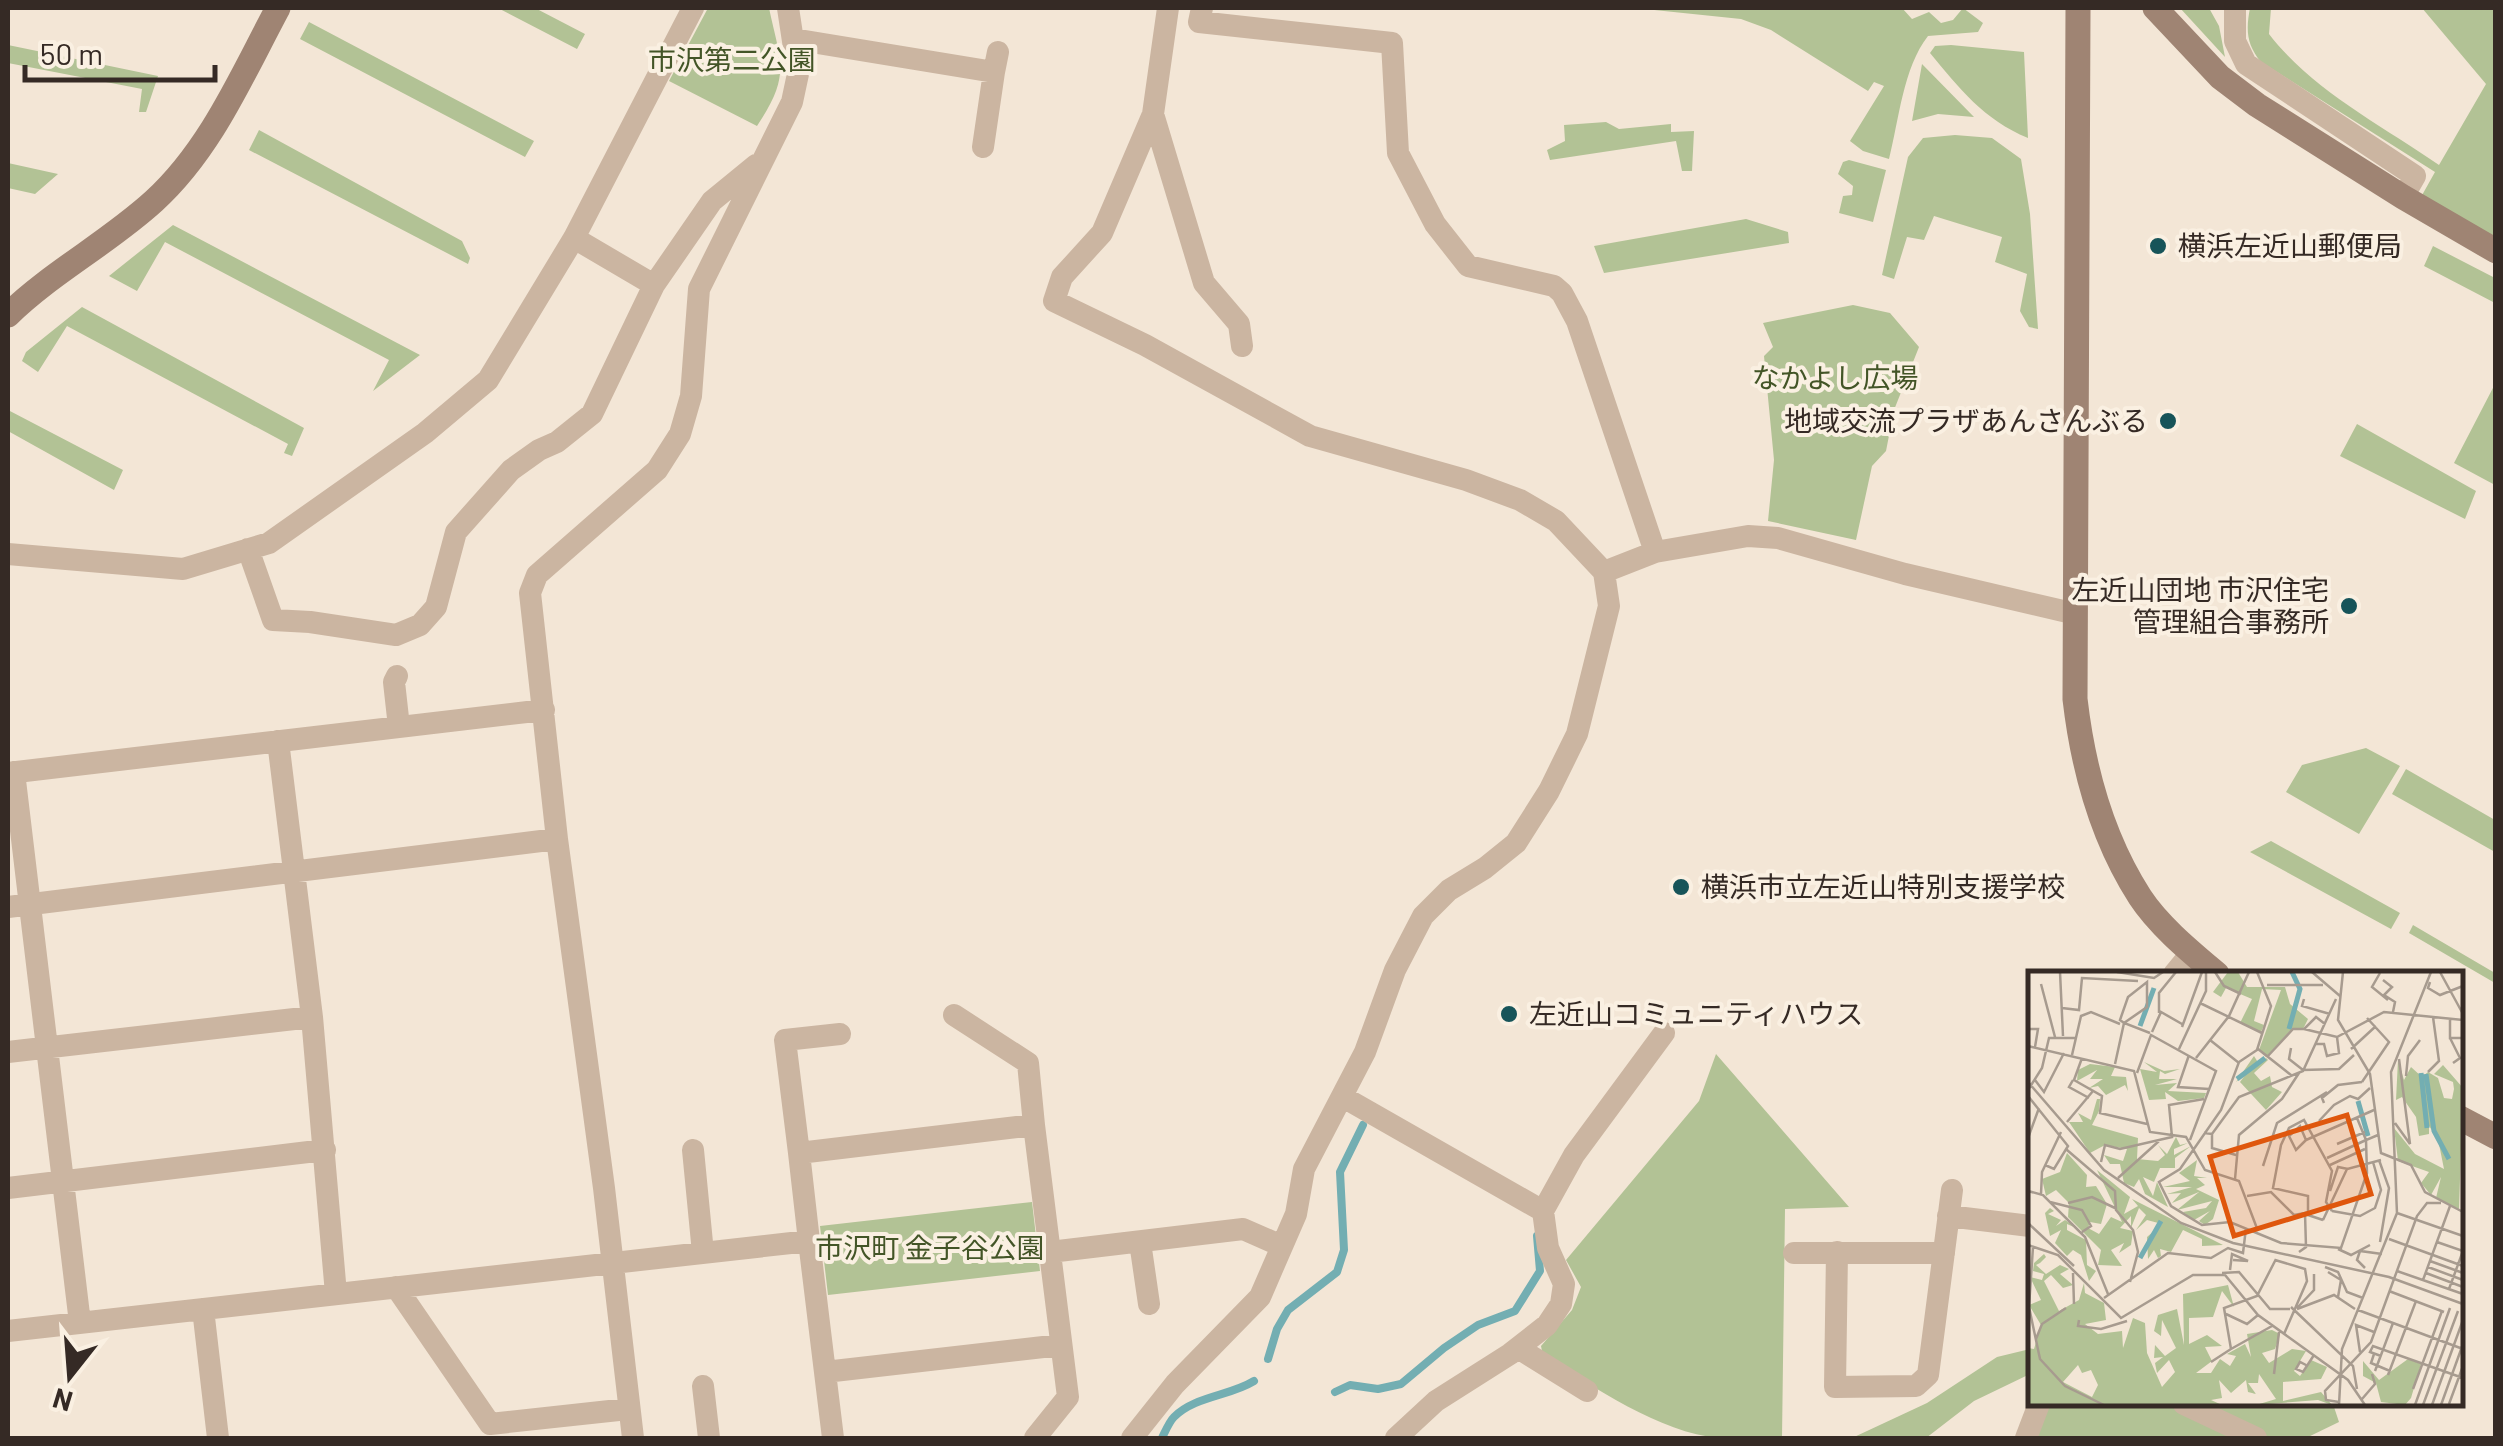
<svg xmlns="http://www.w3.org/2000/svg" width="2503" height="1446" font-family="Barlow,'Noto Sans JP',sans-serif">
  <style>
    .green { fill: #b2c295 }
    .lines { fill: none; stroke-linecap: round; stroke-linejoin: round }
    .stream { stroke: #73aeb2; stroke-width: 8 }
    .street { stroke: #cbb5a1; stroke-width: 22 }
    .secondary { stroke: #9f8473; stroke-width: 25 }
    .poi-dot { fill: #175459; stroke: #faf0e2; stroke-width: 4 }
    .labels { text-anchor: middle; stroke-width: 8; stroke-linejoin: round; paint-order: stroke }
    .park-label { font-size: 28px; fill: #435527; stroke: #faf0e2 }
    .poi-label { font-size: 28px; fill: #352a25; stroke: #faf0e2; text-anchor: start }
    .inset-river { fill: none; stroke: #73aeb2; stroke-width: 5 }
    .inset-road { fill: none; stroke: #a79b8f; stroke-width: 2.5 }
    .view { fill: #df570d; fill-opacity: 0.15; stroke: #df570d; stroke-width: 5 }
    .inset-edge { fill: none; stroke: #352a25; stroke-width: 5 }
  </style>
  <rect width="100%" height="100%" fill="#f3e6d6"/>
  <path class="green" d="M498 8H535L585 34 577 49Z
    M708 8H769C781 64 791 75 757 126L669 81Z
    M1635 8H1902L1912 19 1929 12 1941 23 1953 20 1963 8 1983 23 1978 32 1928 36C1903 68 1899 120 1889 159L1863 151 1850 141 1884 86 1874 82 1868 91 1771 30 1741 19Z
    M2180 8H2209L2219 26 2225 57Z
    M2250 8H2271L2269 34C2312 90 2381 125 2439 165L2486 84 2422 8H2495V239L2421 197 2435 172 2261 62C2246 44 2246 29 2250 8Z
    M309 22 534 141 525 157 300 39Z
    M8 45 158 76 146 112H139L142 89 8 63Z
    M1951 45 2024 52 2028 138C1984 120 1959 88 1930 53L1935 46Z
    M1922 64 1974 117 1938 114 1912 121Z
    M1606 122 1619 129 1671 124V132L1694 131 1692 171H1682L1676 141 1550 160 1547 150 1565 141 1564 125Z
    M259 130 462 241 470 258 468 264 249 150Z
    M1955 135 1992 138 2021 159 2030 214 2038 329 2029 327 2020 311 2027 274 1995 262 2002 237 1934 216 1924 240 1907 237 1894 279 1882 275 1908 157 1923 138Z
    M1849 160 1886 170 1873 222 1839 213 1843 196 1852 195 1853 186 1838 174 1843 162Z
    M8 163 58 174 35 194 8 188Z
    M1746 219 1788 232 1789 243 1604 273 1594 246Z
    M173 225 420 355 373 391 389 360 165 242 137 291 109 276Z
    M2433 246 2495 278V303L2424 266Z
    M1853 305 1890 313 1919 347 1894 410 1886 451 1872 466 1856 540 1768 521 1774 460 1764 356 1773 347 1763 323Z
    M82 307 304 428 292 456 284 453 288 444 67 326 38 372 22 361 26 352Z
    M2495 384 2496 485H2495L2454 463Z
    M8 410 123 470 114 490 8 431Z
    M2357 424 2476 491 2465 519 2340 456Z
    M2366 748 2400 766 2359 834 2286 792 2302 765Z
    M2406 769 2495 820V852L2392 794Z
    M2271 841 2400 913 2391 929 2250 852Z
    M2413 925 2495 973V983L2409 933Z
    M1716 1054 1849 1207 1785 1209 1782 1438C1761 1438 1740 1440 1719 1438 1660 1433 1593 1386 1543 1356L1541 1346 1572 1310 1581 1287 1566 1260 1699 1101Z
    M1032 1202 1040 1271 828 1295 820 1226Z
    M2030 1349V1374L1974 1401 1926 1438H1852L1927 1403 1997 1357Z
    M2049 1404H2333L2339 1422 2306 1438H2036Z"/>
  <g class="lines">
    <path class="stream" d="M1268 1359 1277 1329 1288 1310 1337 1272 1344 1250 1340 1172 1363 1125
      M1335 1392 1350 1385 1378 1389 1401 1384 1444 1348 1478 1325 1515 1311 1540 1271 1537 1236
      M1162 1438C1165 1432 1169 1422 1174 1417 1195 1396 1230 1396 1254 1381"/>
    <path class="street" d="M1202 8 1199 22 1392 43 1398 153 1435 224 1468 266 1554 286 1562 293 1577 321 1655 552 1748 536 1778 538 1905 574 2076 614
      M2235 8V41L2246 64 2415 176 2403 197
      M793 39 994 72 998 52
      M1153 114 1204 283 1239 324 1242 346
      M983 147 994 72
      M574 238 654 285
      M248 549 273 620 310 622 396 635 420 625 436 607 456 532 511 470 539 450 557 442 592 414 654 285 712 201 756 165
      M8 554 183 569 269 543 425 433 488 380 574 238 693 8
      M1604 572 1655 552
      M397 676 394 682 399 727
      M278 741 312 1017 336 1294
      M14 772 80 1323
      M8 773 544 710
      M8 907 557 839
      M2174 974 2192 952
      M954 1015 1028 1063 1034 1125
      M8 1052 312 1017
      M1343 1097 1543 1211
      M693 1150 703 1253
      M799 1153 785 1040 840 1034
      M8 1188 325 1150
      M1948 1216 2030 1226
      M809 1241 799 1153 1034 1125 1068 1397 1035 1438
      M1140 1242 1149 1304
      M1050 1252 1243 1229 1282 1246
      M1837 1252 1835 1387 1916 1386 1928 1375 1952 1190
      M1794 1253H1944
      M396 1287 490 1424 628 1409
      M203 1309 218 1438
      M8 1331 809 1241 833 1438
      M1518 1348 1587 1391
      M825 1372 1061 1345
      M703 1386 709 1438
      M2184 1404 2256 1438
      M633 1438 604 1188 557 839 530 593 537 575 657 470 680 434 691 396 699 289 792 102 798 74 788 8
      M1132 1438 1175 1384 1260 1297 1296 1214 1304 1169 1365 1052 1395 970 1423 916 1449 890 1485 868 1516 843 1549 791 1577 734 1609 606 1604 572 1556 521 1520 500 1466 480 1310 436 1145 345 1054 301 1062 277 1102 233 1153 114 1168 8
      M1396 1438 1436 1401 1510 1354 1547 1325 1561 1304 1564 1284 1548 1248 1543 1211 1574 1155 1664 1033
      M2026 1438 2039 1404"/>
    <path class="secondary" d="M2078 8 2075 699C2083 768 2102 838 2140 897 2159 926 2191 952 2217 974
      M2155 8 2220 77 2257 105 2403 197 2496 251
      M8 315C52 272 108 243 154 201 211 149 242 75 278 8
      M2460 1118 2496 1137"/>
  </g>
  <g class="poi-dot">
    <circle cx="2158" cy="246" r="10"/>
    <circle cx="2168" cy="421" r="10"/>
    <circle cx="2349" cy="606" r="10"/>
    <circle cx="1681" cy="887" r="10"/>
    <circle cx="1509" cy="1014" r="10"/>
  </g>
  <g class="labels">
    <g class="park-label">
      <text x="732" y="70">市沢第二公園</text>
      <text x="1835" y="388">なかよし広場</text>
      <text x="930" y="1258">市沢町 金子谷公園</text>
    </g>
    <g class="poi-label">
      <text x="2178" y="256">横浜左近山郵便局</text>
      <text x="2148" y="431" text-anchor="end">地域交流プラザあんさんぶる</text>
      <text x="2329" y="600" text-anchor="end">左近山団地 市沢住宅<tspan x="2329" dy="32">管理組合事務所</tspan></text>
      <text x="1701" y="897">横浜市立左近山特別支援学校</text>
      <text x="1529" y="1024">左近山コミュニティハウス</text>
    </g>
  </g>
  <g transform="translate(2028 971)">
    <rect width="435" height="435" fill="#f3e6d6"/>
    <path d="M200 1H210L219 16H257L262 33 280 48 275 58 265 57 238 86 231 79 253 19 234 18 226 50 236 54 233 61 212 52 224 28 198 17 193 26 185 21ZM226 85 231 93 238 87 240 89 226 102 233 110 242 105 244 116 254 121 238 139 212 111 218 103 208 111ZM370 89 376 109 383 96 394 106 400 101 410 107 416 127 424 128 426 118 425 111 406 103 415 94 435 117 431 238 408 227 413 206 403 224 393 212 401 201 370 190 366 157 387 183 416 198 410 168 401 155V163L391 165 388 146 374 126 368 129ZM116 91 136 100 152 98 137 103 132 100 131 108H149L127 114 149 112 140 120 178 122 176 127 150 130 137 121 138 128 121 129 112 98 129 101ZM62 93 87 96 83 105 98 106 100 120 97 114 78 124 70 115 61 117 75 108H62L69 99 49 110 50 99ZM69 128H72L71 140 64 154 110 167 109 188 130 190 137 184 130 174 139 183 148 166 152 174 160 172 146 178V184L163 175 147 187V197H132L126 211 115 206 125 225 129 211 140 236 117 223 111 208 106 216 96 212 92 193H82L76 184 95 190 99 178 77 174 62 182 41 151H55L50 142 63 149ZM39 182 59 204 58 216 68 215 79 233 73 253 62 251 60 257 71 263 83 246 94 251 69 199 102 226 96 243 110 235 104 228 195 274 174 275V268L155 259 143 281 132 278 133 285 130 287 126 279 120 288 119 266 134 253 119 249 108 259 118 244 111 237 103 257V245L92 257 105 260 103 274 91 282 96 272 83 279 94 295 70 294 73 279 40 246 41 232 28 219 18 225 14 208 32 201ZM169 189 166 205 179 207H169L177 214 168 218 191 229 185 248 177 254 171 250 182 240 166 249 155 241 178 237 184 230 149 239 171 221 144 232 153 222 139 223 164 216H135L162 210 151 202ZM22 237 26 240 20 243 33 249 28 255 37 249 45 254 48 257 39 253V259L58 269 59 294 68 300 61 310 53 284 45 279 39 285 27 272 33 259 22 265 17 242ZM16 283 18 286 12 292 8 294 18 303 32 294 41 298 32 303 45 314 35 317 23 304 16 310 31 340 51 329 56 312 57 322 76 332 78 349 57 353 70 363 94 360 95 377 105 347 117 352 119 382 134 416 147 401 141 389 129 402 127 392 135 386 126 387 127 374 137 385 148 377 134 349 133 365 126 360 130 344 149 338 156 374 155 323 200 314 206 336 194 320 185 346 161 347V373L179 364 194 375 177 376 184 390 168 402H183L192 388 202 395 208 385 199 383 217 373 223 386 219 363 244 359 252 363 247 378 234 382 241 392 264 378 278 380 266 400 272 405 283 389 299 396 293 408 255 411V430L293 421 304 434 290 429 228 434 248 428 231 403 230 412H220L228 423 220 421 218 409 203 422 191 409 194 427 183 429 194 434H0V377L6 378 13 354 1 334 13 329 2 306 14 309 16 303 5 300 6 292ZM50 394 54 402 63 399 70 414 64 426 35 411ZM380 388 393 393 383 427 377 434 353 431 348 412 335 405V390L351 409Z" fill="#b2c295" fill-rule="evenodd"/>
    <path class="inset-river" d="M112 55 126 17M261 58 272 18 264 1M393 102 399 157M398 103 406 160 421 188M209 108 237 87M330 130 340 165M112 287 133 250"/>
    <path class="inset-road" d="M32 1 35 65M89 1 126 7 135 1M187 1 196 15 213 23M229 1 243 35 229 79 211 91 193 139 152 198 131 211 143 235 174 254 202 251 253 272 313 277 339 202 338 169 350 164M284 1 312 25M315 1 310 49 342 103 353 182 383 194 397 221 435 241M412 1 435 43M352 2 344 16 360 29M355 9 364 16 356 24 367 31 365 41M402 11 400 17 412 24 435 15M13 13 27 66M239 14H295M276 28 274 35 302 43M172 32 234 62M34 37 51 39 54 7 110 10M131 42V22L148 1M422 48V67H435M297 53 288 46 276 58 309 66 356 41 435 49M154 56 174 1M124 61 133 41 154 53M422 67 432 87 425 92M182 69 211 92M0 73 1 58H10L7 76M288 73H296L299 85 311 82 309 66M0 75 106 100 122 161 158 166 177 199 211 210 230 260M263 77 261 88 275 99 311 98 326 84M151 78 178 20V1M230 78 263 104M323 78 348 55M44 84 53 45 63 41 92 53M161 84 150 116 181 118M239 86 265 58H276M54 87 46 109 74 125 72 142 119 153M168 87 201 45 221 1M87 93 96 52 119 36V11L100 26 92 49 96 52 122 62M400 101 411 90 405 46M109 102 123 64 188 100 162 169M378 105 380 85 392 69M7 109 16 121 36 82M45 109 41 116 61 127M0 111 76 199 153 252 205 272 361 306 435 333M334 111 361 71 339 47M0 119 14 97 21 67H49M0 125 40 175 26 198 17 194M296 132 294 127 310 114 334 111M291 150 306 134 322 125 330 128 342 117M39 151 65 120M367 152 382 173 371 88M176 162 184 163 211 126 275 100 308 28M184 163V177L208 184M0 167 11 137M278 169 268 179 261 165 272 155 278 169 346 139M309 173 337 161M39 179 87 220 88 239 105 259 110 281 102 311M299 187 338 169 329 147M351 189 361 217 352 271M73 191 77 174 92 178 144 166 141 134 176 128M302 194 337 178M235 195 249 152 299 121M90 207 131 170M207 208 211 164 254 128 271 102M0 220 15 224 57 266 80 323M302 220 310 196 320 198M13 223 14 201 33 161M219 225 243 221 266 244 277 242 278 276 271 281M22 231 54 239 63 255 54 261M40 232 64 226 87 237M304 240 332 245 347 237 353 219 345 191M369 242 435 265M295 249 280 244V225L245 217 253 174 261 157 276 149 304 200 298 231 304 240M295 249 319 198 353 189M0 252 46 295M361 268 435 295M409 271 435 280 421 318M0 274 30 284 93 347 165 304H197L230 344 320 409 337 434M5 276 1 336 12 388 37 415 76 434M310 278 323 284 342 274M247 289 277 298 279 310 256 363M402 290 435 302M297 296 310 301 319 321 335 327M400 296 435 309M337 297 329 289 332 280 354 283M202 299 204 283 220 290 205 289M369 300 435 323M300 301 313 309 310 326M45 302 46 333M194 302 211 301 242 338H262M398 302 435 316M395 309 422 235M361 320 416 341M76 327 140 282 183 287 200 277 215 282 218 257M263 336 325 395 329 418M269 337 286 319V303M269 338 306 324 327 338M330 339 435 378M198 343 219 353 230 344M51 349 50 355 73 358 99 350M8 368 14 353 38 337M203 378 244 355M332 381 328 354 346 361M346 383 343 392 362 400M353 385 342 381 345 375 435 407M183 391 203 378 196 337 229 325 248 288M278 394 272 391 268 398 275 401 286 384M347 400 365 352M246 403 251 361M360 404 388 330M385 418 414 340M334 428 347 413 344 403M311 431 298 429 297 420 343 371 389 245 399 232H413M421 433 435 395M311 434 314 378 369 242 363 101 403 1M387 434 422 337M395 434 430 340M404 434 435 349M413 434 435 373"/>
    <path class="view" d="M319 144 343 223 206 265 182 186Z"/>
    <rect width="435" height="435" class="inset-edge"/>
  </g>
  <rect width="2503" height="1446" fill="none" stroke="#352a25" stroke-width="20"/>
  <g transform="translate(70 1376) rotate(197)" stroke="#faf0e2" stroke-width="8" paint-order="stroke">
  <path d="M0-8L18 38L0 25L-18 38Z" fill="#352a25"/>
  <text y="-15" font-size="28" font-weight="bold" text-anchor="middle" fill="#352a25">N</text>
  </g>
  <path d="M25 65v15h190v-15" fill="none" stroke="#352a25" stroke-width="5"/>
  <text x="40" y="65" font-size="30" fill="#352a25" stroke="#faf0e2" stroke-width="8" paint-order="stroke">50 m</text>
</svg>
